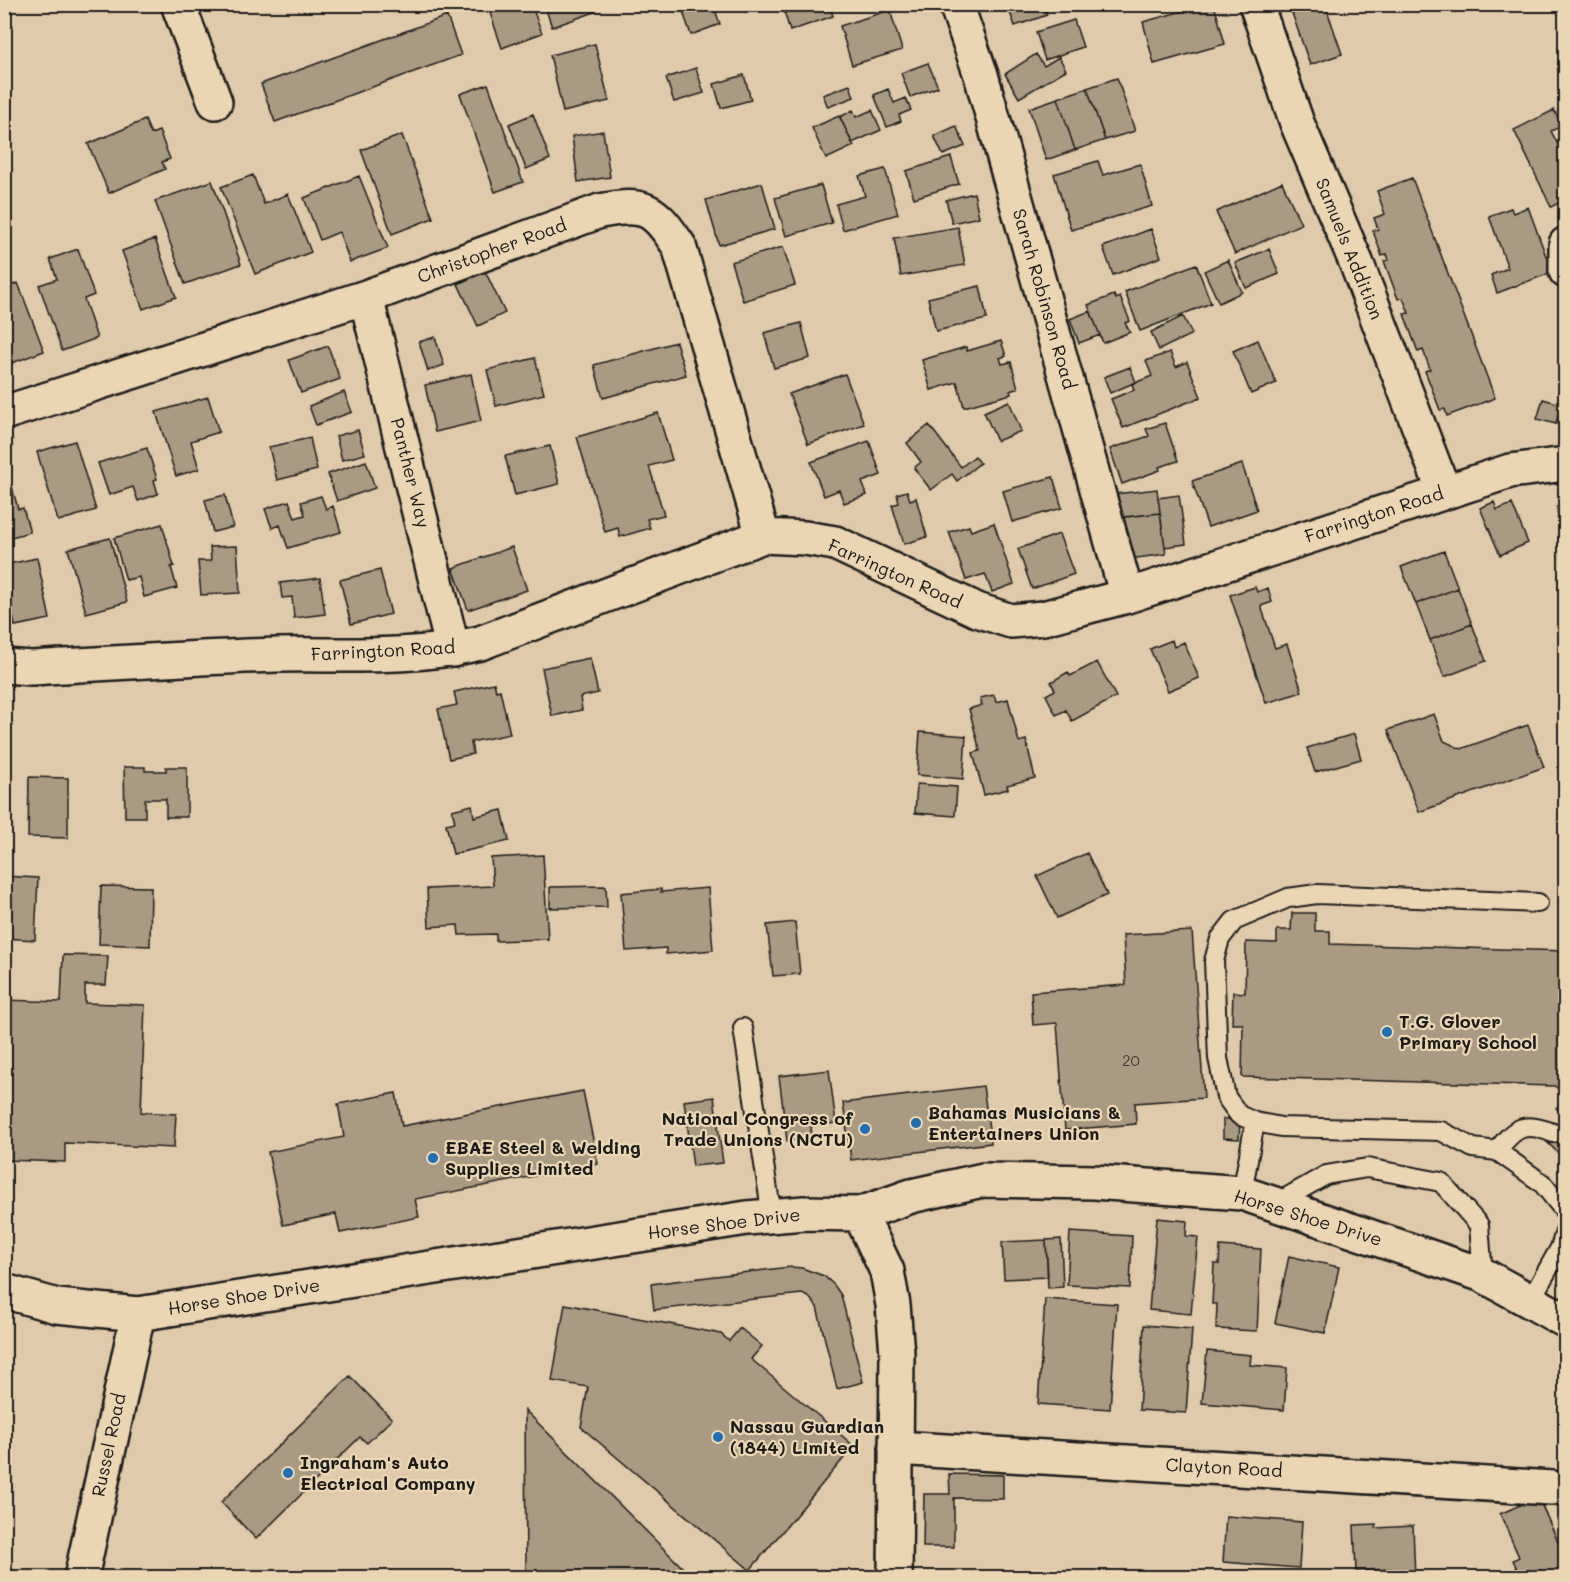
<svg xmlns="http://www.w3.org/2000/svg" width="1570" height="1582" font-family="Mali,sans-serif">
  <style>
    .building { fill: #a99a83; stroke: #1c1c1c; stroke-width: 1.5 }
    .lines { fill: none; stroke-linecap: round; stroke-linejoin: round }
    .service-casing { stroke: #1c1c1c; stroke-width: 22 }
    .minor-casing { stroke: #1c1c1c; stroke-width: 38 }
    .tertiary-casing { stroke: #1c1c1c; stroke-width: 38 }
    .service { stroke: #ebd6b4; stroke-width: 18 }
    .minor { stroke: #ebd6b4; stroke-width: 33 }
    .tertiary { stroke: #ebd6b4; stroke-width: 33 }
    .poi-dot { fill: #1f6fb2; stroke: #ebd6b4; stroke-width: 2 }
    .labels { text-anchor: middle; stroke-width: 4.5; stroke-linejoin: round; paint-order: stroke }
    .number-label { font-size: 15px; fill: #3f3c36 }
    .street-label { font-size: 18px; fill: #1c1c1c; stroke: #ebd6b4 }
    .poi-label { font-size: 18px; font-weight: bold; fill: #1c1c1c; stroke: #ebd6b4; text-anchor: start }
  </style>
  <rect width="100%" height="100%" fill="#dfcbab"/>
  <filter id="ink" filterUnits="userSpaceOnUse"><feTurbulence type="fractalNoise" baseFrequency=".0167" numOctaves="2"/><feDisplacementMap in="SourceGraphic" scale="12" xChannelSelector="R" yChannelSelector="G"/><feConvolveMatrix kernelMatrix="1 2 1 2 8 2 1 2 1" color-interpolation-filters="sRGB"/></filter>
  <g filter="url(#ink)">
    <path class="building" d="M487 4H531L542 33 502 48Z
      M544 4H593L595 12 552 27Z
      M685 4H713L720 24 691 35 681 6Z
      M782 4H829L833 16 790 31Z
      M1014 4H1043L1047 15 1015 26 1008 7Z
      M1208 4H1214L1225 44 1154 64 1143 22Z
      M1317 4H1325L1342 54 1310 65 1292 13Z
      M890 10 902 50 852 65 840 26Z
      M447 16 461 55 275 122 261 84Z
      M1074 20 1083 47 1045 60 1036 32Z
      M595 44 609 101 563 112 550 55Z
      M1036 54 1044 66 1059 57 1066 70 1019 98 1005 74Z
      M928 63 938 87 910 97 901 73Z
      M696 68 704 93 674 102 666 78Z
      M744 75 751 100 721 108 714 84Z
      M1117 78 1135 131 1105 140 1087 88Z
      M488 84 523 182 495 192 460 94Z
      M850 85 854 97 828 107 823 95Z
      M1087 88 1105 140 1075 150 1058 98Z
      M888 89 894 103 906 98 911 110 899 115 901 121 887 127 874 95Z
      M1058 98 1075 150 1046 160 1029 108Z
      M853 110 856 117 872 110 881 130 852 143 840 117Z
      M1554 110 1562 126 1551 131 1566 160V199L1551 207 1514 130Z
      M533 114 550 159 526 169 509 124Z
      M839 116 854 146 826 159 812 128Z
      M145 120 151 134 159 131 170 159 162 162 165 169 109 193 88 144Z
      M956 126 965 146 943 155 934 136Z
      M603 131 610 177 578 182 572 136Z
      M402 135 433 218 392 234 361 150Z
      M951 157 959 184 914 198 906 171Z
      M1098 161 1103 175 1140 164 1152 206 1071 230 1054 174Z
      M885 169 898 214 843 230 836 204 865 196 859 176Z
      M253 175 264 204 288 194 311 252 255 274 221 187Z
      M359 176 388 248 350 262 339 232 320 240 304 198Z
      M1412 178 1495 398 1447 416 1445 409 1440 410 1425 371 1430 369 1423 350 1418 352 1404 314 1409 313 1403 298 1398 299 1384 261 1389 260 1387 254 1382 256 1373 231 1378 229 1374 218 1385 214 1377 191Z
      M212 181 241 264 185 284 155 201Z
      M1282 182 1301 224 1235 254 1216 212Z
      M762 183 775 229 719 245 706 200Z
      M821 185 832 223 786 236 775 198Z
      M974 193 979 217 952 223 946 200Z
      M1528 207 1546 256 1552 254 1558 270 1497 293 1491 275 1508 268 1489 216 1511 208 1513 213Z
      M958 227 965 265 901 276 894 238Z
      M1151 229 1161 257 1113 275 1103 247Z
      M155 239 176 297 143 309 122 251Z
      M783 247 795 285 743 301 731 262Z
      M78 249 94 295 84 299 97 338 62 351 39 285 57 279 50 259Z
      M1269 249 1279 274 1246 288 1235 263Z
      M1228 260 1242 292 1219 303 1204 271Z
      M1196 264 1211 303 1140 331 1125 292Z
      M485 271 505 313 478 326 458 284Z
      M18 283 44 351 4 366V288Z
      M980 286 987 319 936 331 928 298Z
      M1114 295 1116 299 1120 297 1130 321 1125 323 1130 332 1103 343 1088 305Z
      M1090 311 1100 335 1079 343 1070 319Z
      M1183 316 1192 334 1159 350 1151 332Z
      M801 323 810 358 774 368 764 333Z
      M435 337 444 365 428 371 419 342Z
      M1258 340 1276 383 1251 394 1233 351Z
      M1001 341 1006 356 1000 358 1002 364 1011 362 1018 388 1010 391 1011 394 964 407 957 382 931 390 922 360 966 347 967 351Z
      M676 342 686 375 603 398 594 365Z
      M328 346 340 379 301 393 289 360Z
      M1170 352 1176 367 1187 362 1201 397 1123 428 1111 399 1134 390 1132 384 1152 376 1146 361Z
      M535 358 544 394 496 406 487 370Z
      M1130 367 1136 382 1110 393 1104 377Z
      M471 374 481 421 435 432 425 385Z
      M845 374 864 424 808 444 789 394Z
      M344 392 352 412 316 425 309 406Z
      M208 397 219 432 191 441 199 469 176 476 156 412Z
      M1543 399 1561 404 1556 424 1537 419Z
      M1009 401 1021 431 997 441 984 412Z
      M658 413 672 460 649 466 664 515 647 519 650 528 620 537 618 528 605 532 577 437Z
      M1165 423 1178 461 1159 467 1160 470 1122 484 1110 449 1149 436 1146 429Z
      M929 425 961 467 975 456 980 463 957 481 952 474 931 490 914 468 921 462 907 443Z
      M358 430 365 454 342 460 336 436Z
      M310 438 317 470 277 480 269 447Z
      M75 441 96 510 58 521 37 452Z
      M869 441 881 475 862 482 867 495 844 503 839 490 824 496 811 462Z
      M550 446 559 484 515 495 505 456Z
      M147 448 157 479 154 480 158 494 138 501 133 487 109 495 98 463Z
      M366 461 375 488 337 501 328 474Z
      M1242 464 1257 510 1208 527 1192 481Z
      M8 472 18 509 23 508 30 532 4 539V473Z
      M1053 477 1062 508 1012 522 1003 491Z
      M1157 489 1160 513 1119 518 1116 494Z
      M907 491 910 500 916 498 927 537 904 544 892 505 899 503 897 494Z
      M225 495 233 527 213 532 205 500Z
      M1179 495 1186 544 1165 547 1158 498Z
      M321 496 326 509 333 506 341 532 288 548 280 525 272 528 265 509 289 501 295 518 305 515 301 502Z
      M1494 502 1497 510 1512 504 1528 543 1500 555 1480 508Z
      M1557 507H1566V553L1562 554Z
      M1160 513 1166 554 1130 559 1124 517Z
      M994 523 1014 584 992 592 985 574 966 580 949 532 969 526 971 531Z
      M162 524 174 566 171 567 177 588 144 597 139 577 126 580 114 538Z
      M1059 534 1074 574 1032 589 1018 549Z
      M110 538 127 602 86 613 68 549Z
      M237 546 240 593 201 595 198 561H211L210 547Z
      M512 547 527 590 468 610 453 568Z
      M1444 551 1458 588 1416 604 1401 567Z
      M37 558 50 619 15 626 4 575V565Z
      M380 570 391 614 351 624 340 580Z
      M320 578 325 614 294 618 292 597 282 598 280 583Z
      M1255 587 1257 592 1268 588 1272 602 1261 606 1275 648 1287 644 1302 692 1266 703 1230 595Z
      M1458 588 1472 624 1430 640 1416 604Z
      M1472 624 1486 661 1444 677 1430 640Z
      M1172 640 1174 647 1184 642 1199 678 1168 691 1150 649Z
      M590 658 598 693 580 697 582 710 552 716 542 668Z
      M1097 662 1116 697 1072 721 1066 710 1056 715 1046 695 1055 690 1051 682 1068 672 1070 676Z
      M494 683 496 691 500 690 510 734 471 742 473 754 449 759 438 709 457 705 454 692Z
      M994 695 996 702 1008 699 1019 742 1026 740 1035 778 1007 785 1008 789 984 795 973 753 980 751 969 709 982 705 980 698Z
      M1434 714 1444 741 1461 749 1528 725 1544 767 1419 812 1388 730Z
      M920 732 966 736 963 779 917 775Z
      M1354 734 1361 759 1315 772 1307 748Z
      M124 767H145V771H166V767H187V817H166V799H145V817H125Z
      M29 777 68 778V838L28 837Z
      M917 784 957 787 955 816 915 813Z
      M472 805 474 817 502 810 509 841 453 854 446 824 455 822 452 810Z
      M1087 853 1107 895 1057 918 1037 876Z
      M543 855 548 939 496 941V934L459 935 458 925 429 927 427 889 493 886 491 858Z
      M4 876 38 878 35 940 4 938Z
      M101 886 151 887 150 946 99 944Z
      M606 886 607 907 550 908V887Z
      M708 888 713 950 666 954V948L626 951 621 893 661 889V892Z
      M1292 913H1315V931H1330V944L1566 951V1097L1555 1086 1242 1077 1243 1024H1232L1233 992 1245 993 1246 942 1277 943V930H1291Z
      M795 922 800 974 773 976 767 925Z
      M1192 931 1204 1098 1135 1103 1136 1124 1065 1130 1057 1023 1033 1025 1031 992 1126 985 1123 935Z
      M63 955 108 956 106 985H85V1003L145 1005 141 1112 176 1114 174 1148 65 1143V1162L4 1160 5 1000 61 1002Z
      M829 1070 836 1123 811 1126 812 1138 787 1141 779 1076Z
      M983 1086 991 1143 851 1160 843 1103Z
      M583 1091 598 1164 415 1199 419 1217 340 1233 336 1214 283 1225 268 1152 344 1137 338 1104 396 1093 402 1126Z
      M714 1097 723 1163 693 1166 684 1101Z
      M1566 1099V1118L1556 1108Z
      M1223 1119H1240L1239 1139 1223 1138Z
      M1566 1121V1161L1545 1140Z
      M1157 1218 1187 1221 1186 1236 1198 1237 1191 1314 1149 1310Z
      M1070 1232 1132 1236 1130 1288 1067 1285Z
      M1061 1239 1063 1287 1048 1288 1046 1240Z
      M1046 1240 1048 1277 1004 1279 1002 1242Z
      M1220 1246 1261 1249 1257 1331 1216 1329 1217 1304H1212L1214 1264H1219Z
      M1289 1256 1339 1267 1325 1333 1275 1323Z
      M790 1267 802 1268 824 1276 834 1285 841 1295 863 1382 837 1389 817 1307 809 1297 802 1294 654 1310 651 1284Z
      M1045 1299 1117 1304 1110 1409 1038 1404Z
      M565 1304 721 1334 729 1341 740 1328 762 1346 751 1359 854 1446 750 1570 581 1427 588 1387 552 1381Z
      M1144 1325 1192 1329 1186 1413 1139 1410Z
      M1207 1351 1251 1355 1250 1365 1287 1368 1284 1410 1202 1403Z
      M350 1376 392 1419 367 1443 360 1437 256 1539 221 1502Z
      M525 1410 693 1578H526Z
      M949 1474 1003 1475V1499L954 1498V1547H923L924 1494H950Z
      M1538 1497 1566 1559V1578H1521L1513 1560 1519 1557 1500 1514Z
      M1226 1516 1302 1522 1299 1568 1223 1562Z
      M1376 1524V1528L1413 1526 1415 1578H1392L1391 1569 1356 1571 1354 1525Z"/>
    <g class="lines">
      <defs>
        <path id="service" d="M1538 903 1317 894 1288 898 1234 921 1220 939 1214 961 1218 1058 1226 1097 1239 1115 1255 1122 1281 1127 1441 1131 1473 1148 1497 1151 1542 1183 1566 1213
          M743 1028 772 1216
          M1497 1151C1515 1127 1524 1121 1553 1133
          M1242 1193 1255 1122
          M1275 1204 1326 1175 1367 1168 1441 1182 1479 1225 1483 1275
          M1530 1301 1560 1248 1566 1228"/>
        <path id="minor" d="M178 4 215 102
          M956 4 981 75 1127 596
          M1256 4 1297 123 1356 262 1444 492
          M1566 244V271
          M366 297 453 650
          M4 413 366 297 600 211C646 202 654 209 679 246L763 536
          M4 666 32 668C114 663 197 657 279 655 345 654 415 659 480 643L763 536 805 538 835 543 977 610 1011 621 1043 618 1127 596 1510 471 1566 464
          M860 1214 911 1196 983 1180 1094 1182 1242 1193 1483 1275 1566 1321
          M896 1448 1552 1488
          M81 1578 138 1314"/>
        <path id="tertiary" d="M4 1291 57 1306 138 1314 747 1218 804 1213 860 1214 887 1271 893 1305 897 1353 895 1578"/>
      </defs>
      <use href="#service" class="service-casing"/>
      <use href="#minor" class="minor-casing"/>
      <use href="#tertiary" class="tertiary-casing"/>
      <use href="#service" class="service"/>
      <use href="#minor" class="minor"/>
      <use href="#tertiary" class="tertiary"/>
    </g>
  </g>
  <g class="poi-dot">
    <circle cx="1387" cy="1032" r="6"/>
    <circle cx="916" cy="1123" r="6"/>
    <circle cx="865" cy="1129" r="6"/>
    <circle cx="433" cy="1158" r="6"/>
    <circle cx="718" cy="1437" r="6"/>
    <circle cx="288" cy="1473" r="6"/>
  </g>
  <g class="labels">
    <g class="number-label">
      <text x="1131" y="1066">20</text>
    </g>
    <g class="street-label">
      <text transform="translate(1349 249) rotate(68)" y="6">Samuels Addition</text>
      <text transform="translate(492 251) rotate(-20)" y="6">Christopher Road</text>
      <text transform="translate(1044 299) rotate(74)" y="6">Sarah Robinson Road</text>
      <text transform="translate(410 473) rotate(76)" y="6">Panther Way</text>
      <text transform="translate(1374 515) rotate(-18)" y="6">Farrington Road</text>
      <text transform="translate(895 574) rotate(24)" y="6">Farrington Road</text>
      <text transform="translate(383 651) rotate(-3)" y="6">Farrington Road</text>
      <text transform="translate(1308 1218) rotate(17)" y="6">Horse Shoe Drive</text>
      <text transform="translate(724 1224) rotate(-7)" y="6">Horse Shoe Drive</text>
      <text transform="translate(244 1297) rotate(-9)" y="6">Horse Shoe Drive</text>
      <text transform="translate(109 1445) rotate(-78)" y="6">Russel Road</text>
      <text transform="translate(1224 1468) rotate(3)" y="6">Clayton Road</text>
    </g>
    <g class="poi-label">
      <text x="1399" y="1028">T.G. Glover<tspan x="1399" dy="21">Primary School</tspan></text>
      <text x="928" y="1119">Bahamas Musicians &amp;<tspan x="928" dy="21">Entertainers Union</tspan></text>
      <text x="853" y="1125" text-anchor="end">National Congress of<tspan x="853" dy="21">Trade Unions (NCTU)</tspan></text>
      <text x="445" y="1154">EBAE Steel &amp; Welding<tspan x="445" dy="21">Supplies Limited</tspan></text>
      <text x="730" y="1433">Nassau Guardian<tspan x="730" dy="21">(1844) Limited</tspan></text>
      <text x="300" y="1469">Ingraham's Auto<tspan x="300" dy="21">Electrical Company</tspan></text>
    </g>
  </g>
  <rect width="1570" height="1582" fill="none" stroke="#ebd6b4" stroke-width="24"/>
  <rect x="12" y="12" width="1546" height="1558" fill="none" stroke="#1c1c1c" stroke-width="2" filter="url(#ink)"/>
</svg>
